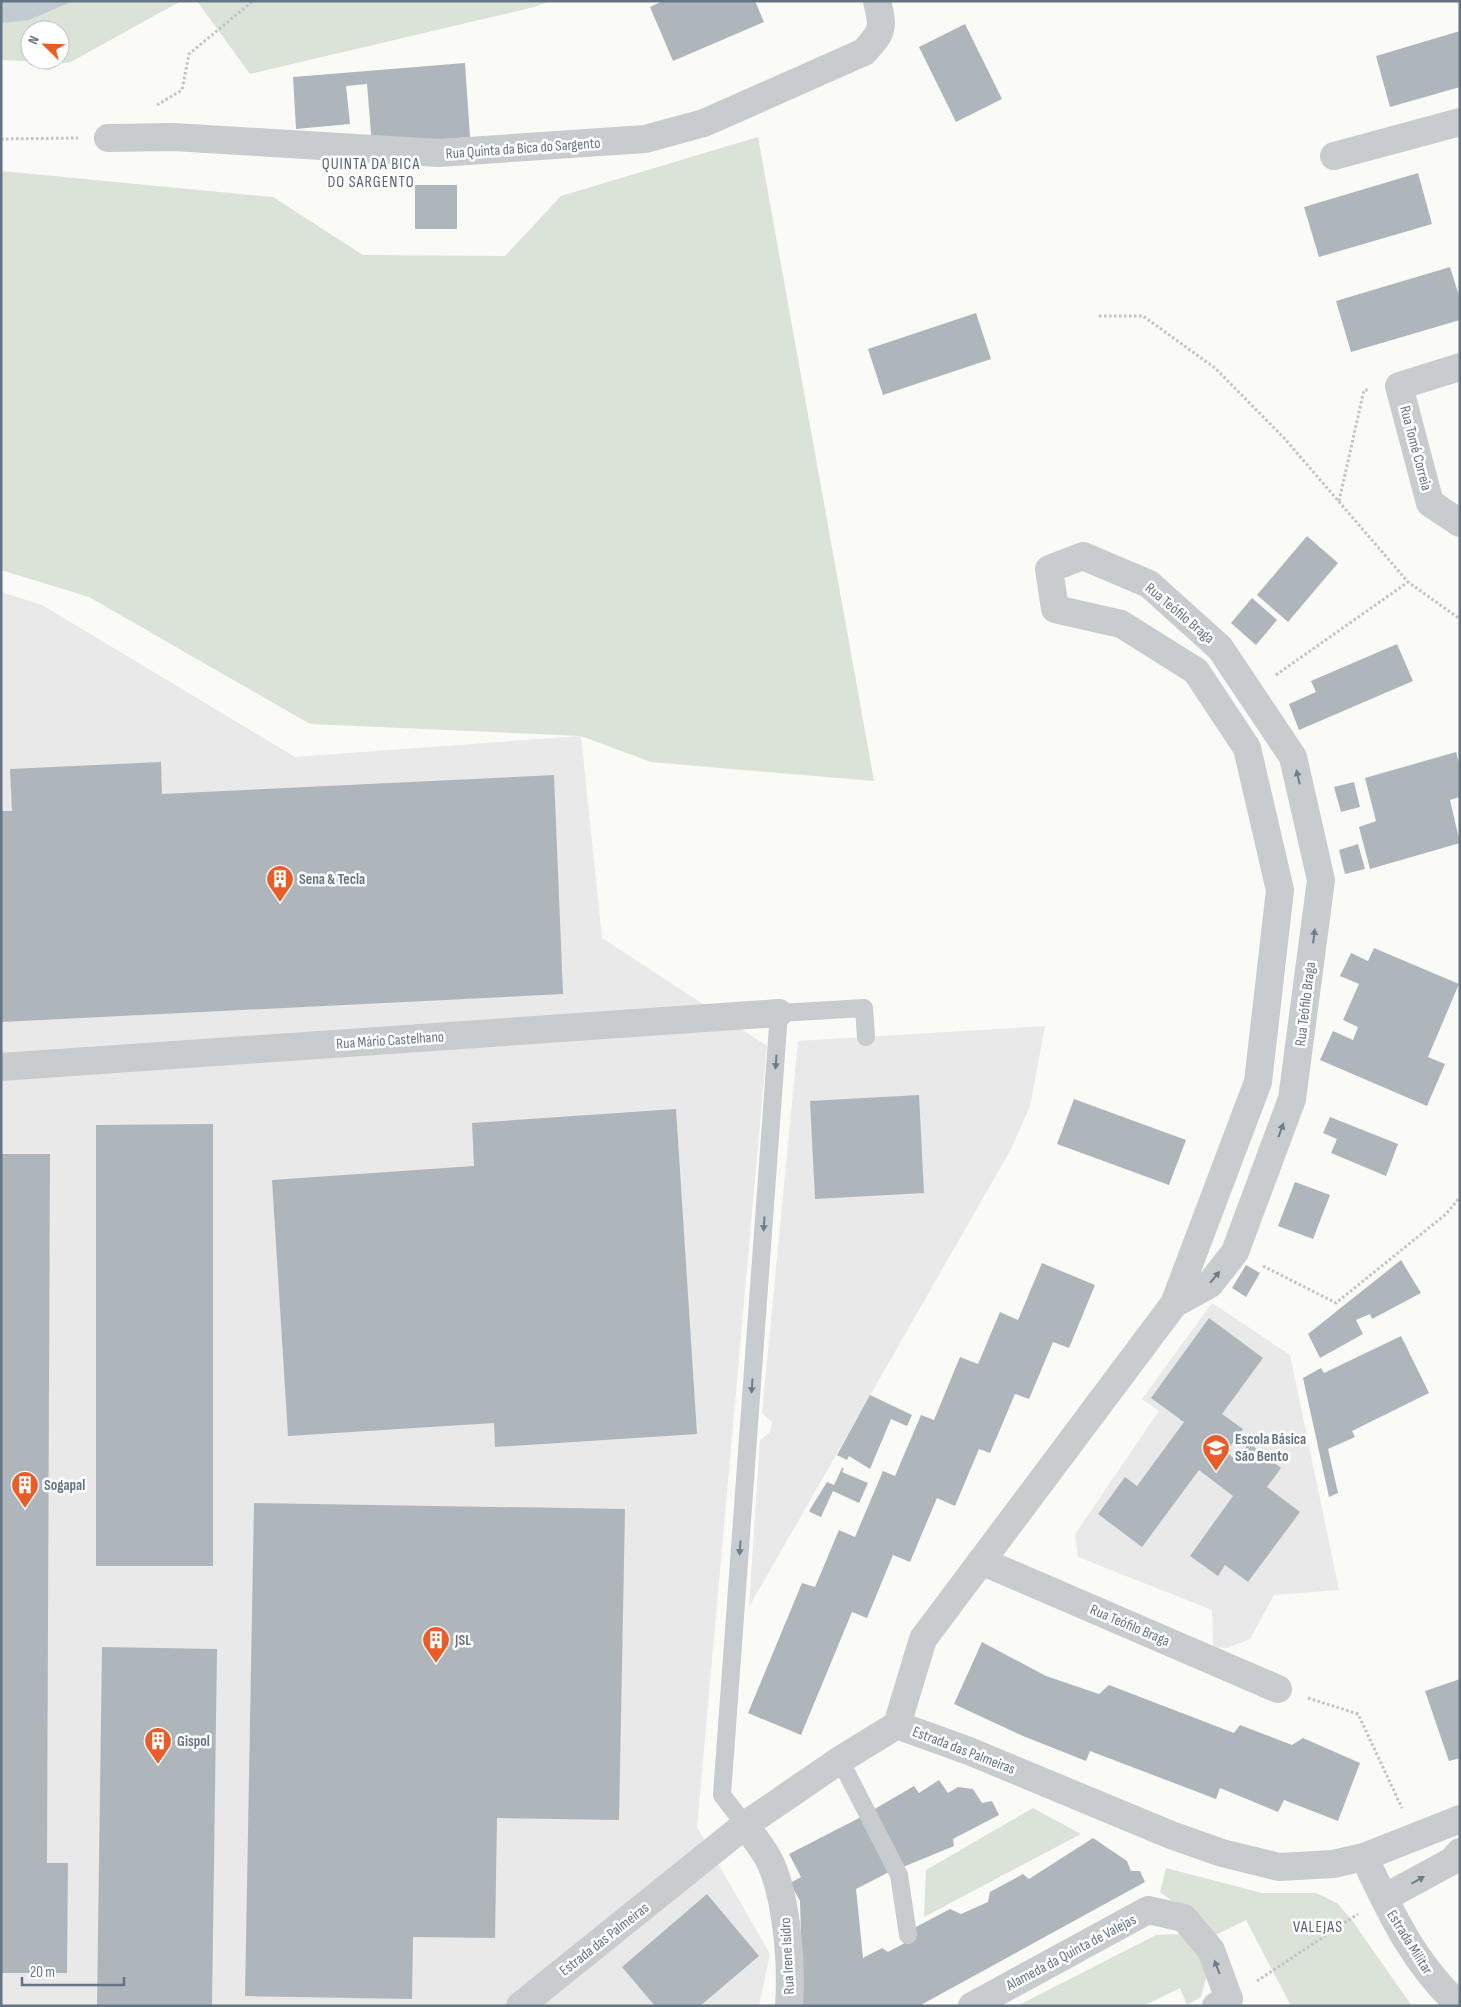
<svg xmlns="http://www.w3.org/2000/svg" width="1461" height="2007" font-family="'Sofia Sans Condensed',sans-serif">
  <style>
    .built { fill: #e8e9e8 }
    .green { fill: #dbe2d8; fill-rule: evenodd }
    .water { fill: #c2cbd1 }
    .building { fill: #aeb6bc }
    .lines { fill: none; stroke-linecap: round; stroke-linejoin: round }
    .path { stroke: #c1c4c6; stroke-width: 3; stroke-dasharray: 2.5 2.5; stroke-linecap: butt }
    .service { stroke: #c8cccf; stroke-width: 18 }
    .minor { stroke: #c8cccf; stroke-width: 28 }
    .tertiary { stroke: #c8cccf; stroke-width: 28 }
    .oneway { fill: #6e7d8b }
    .labels { text-anchor: middle; stroke-width: 5; stroke-linejoin: round; paint-order: stroke }
    .street-label { font-size: 15px; fill: #647483; stroke: #fff }
    .poi-label { font-size: 15px; font-weight: bold; fill: #647483; stroke: #fff; text-anchor: start }
    .neighbourhood-label { font-size: 16px; letter-spacing: 1px; fill: #56626e; stroke: #fff }
  </style>
  <rect width="100%" height="100%" fill="#fafaf7"/>
  <path class="built" d="M1 592 42 605 295 757 581 736 602 938 767 1046 697 1827 770 1954 759 2006H1Z
    M1045 1026 1030 1106 1011 1149 749 1607 760 1440 770 1432 772 1422 762 1413 798 1041Z
    M1212 1303 1290 1355 1339 1590 1274 1595 1250 1639 1227 1648 1213 1647 1212 1610 1078 1557 1075 1534 1159 1411 1142 1399Z"/>
  <path class="green" d="M1 1H181L69 63 1 60ZM30 30H60V60H30Z
    M197 1H550L534 7 250 74Z
    M758 137 874 781 651 762 581 736 310 724 89 597 1 570V171L273 197 363 255 505 256 561 196Z
    M1033 1808 1081 1834 924 1917 926 1870Z
    M1166 1868 1262 1893H1316L1337 1903 1351 1919 1412 2006H1291L1246 1920 1216 1935 1160 1892Z
    M1185 1934 1208 1970 1201 1997 1187 2005 1180 1988 1143 2006H1017L1156 1935Z"/>
  <path class="water" d="M1 1H73L29 20 1 23Z"/>
  <path class="building" d="M663 1H755L764 22 673 61 650 7Z
    M965 24 1002 99 956 122 919 47Z
    M1460 31V87L1390 107 1376 56Z
    M465 63 470 137 372 145 367 84 346 86 350 124 296 129 293 77Z
    M1418 173 1432 224 1319 257 1304 207Z
    M415 185H457V229H415Z
    M1450 267 1460 299V320L1351 352 1336 301Z
    M976 313 991 359 883 395 868 349Z
    M1307 536 1338 563 1288 622 1257 595Z
    M1252 598 1277 620 1256 645 1231 623Z
    M1397 644 1413 681 1299 730 1289 704 1316 692 1311 681Z
    M1456 752 1460 766V797L1450 800 1460 843 1370 869 1359 827 1376 821 1365 778Z
    M161 762 162 794 554 775 563 994 1 1022V811H12L10 769Z
    M1354 782 1360 807 1341 812 1334 787Z
    M1358 844 1365 869 1345 874 1339 850Z
    M1374 948 1459 984 1428 1057 1445 1064 1427 1106 1320 1060 1333 1031 1353 1040 1358 1027 1343 1020 1359 984 1340 976 1351 953 1368 961Z
    M919 1095 924 1193 815 1199 810 1101Z
    M1074 1099 1186 1140 1169 1185 1057 1144Z
    M676 1109 697 1434 495 1447 494 1423 288 1436 272 1180 474 1166 472 1123Z
    M1330 1117 1398 1144 1386 1176 1331 1153 1337 1139 1323 1133Z
    M213 1124V1566H96V1125Z
    M1 1154H50L47 1863H68L67 1973H1Z
    M1295 1182 1330 1195 1313 1239 1278 1226Z
    M1401 1260 1421 1293 1372 1319 1370 1314 1356 1320 1363 1334 1320 1358 1308 1334Z
    M1042 1263 1095 1285 1069 1348 1053 1342 1029 1399 1015 1394 990 1453 979 1449 955 1506 937 1498 910 1562 893 1555 867 1618 852 1612 801 1735 748 1713 802 1583 815 1587 839 1530 855 1537 883 1471 895 1476 921 1415 934 1420 960 1357 978 1364 1000 1312 1018 1320Z
    M1246 1265 1260 1273 1246 1297 1232 1288Z
    M1209 1318 1263 1358 1222 1414 1243 1429 1226 1452 1236 1460 1249 1443 1281 1468 1267 1487 1300 1512 1248 1582 1225 1565 1218 1576 1190 1556 1233 1496 1199 1470 1142 1547 1098 1514 1125 1477 1137 1486 1184 1422 1151 1398Z
    M1401 1336 1429 1393 1352 1431 1355 1437 1328 1449 1338 1493 1329 1497 1303 1378 1321 1368 1324 1373Z
    M870 1395 912 1415 907 1426 891 1419 870 1469 849 1456 847 1460 837 1455Z
    M842 1468H844L842 1472 868 1483 859 1503 833 1491 821 1517 812 1513 809 1511 827 1482 834 1485Z
    M254 1503 625 1509 619 1820 497 1818 495 1938 413 1937 412 1999 245 1996Z
    M982 1642 1046 1676 1099 1694 1109 1685 1234 1733 1240 1725 1292 1745 1303 1738 1360 1763 1338 1821 1284 1800 1278 1812 1220 1788 1216 1799 1090 1751 1086 1761 1023 1736 954 1704Z
    M102 1647 217 1649 212 2006H97Z
    M1460 1679V1758L1449 1761 1425 1691Z
    M939 1780 948 1793 958 1787 973 1789 982 1803 992 1801 999 1815 953 1839 954 1846 903 1867 873 1810 914 1786 919 1793Z
    M865 1815 893 1870 856 1889 863 1958 882 1948 888 1952 914 1938 916 1927 950 1909 961 1914 988 1902 990 1892 1023 1874 1029 1879 1093 1838 1127 1861 1131 1871H1140L1145 1882 919 2006H803L800 1901 790 1883 801 1877 789 1854Z
    M707 1894 759 1956 700 2006H655L622 1967Z"/>
  <g class="lines">
    <path class="path" d="M157 105 182 90 189 54 253 1
      M1 139 78 138
      M1099 316H1143L1215 368 1285 439 1408 582 1460 619
      M1339 501 1364 390H1369
      M1276 675 1408 582
      M1263 1266 1336 1303 1446 1214 1460 1197
      M1308 1698 1358 1714 1402 1808
      M1257 1981 1358 1914"/>
    <path class="service" d="M840 1760 899 1875 908 1935
      M745 1825 722 1795 779 1013 864 1008 866 1037"/>
    <path class="minor" d="M108 138 173 137 439 153 645 139 704 123 864 52C883 31 884 29 877 1
      M1334 156 1460 122
      M1460 367 1399 386 1430 503 1460 523
      M1 1067 779 1013
      M981 1561 1278 1689
      M897 1725 923 1639 1174 1304 1258 1082 1280 890 1247 748 1196 671 1121 624 1055 609 1049 569 1083 556 1149 584 1220 648 1293 757 1321 880 1292 1099 1235 1252 1210 1284 1174 1304
      M745 1825C754 1838 765 1850 771 1864 787 1900 792 1966 789 2006
      M520 2006 745 1825 840 1760 897 1725 969 1751 1171 1835 1222 1853 1279 1867 1333 1864 1364 1857
      M972 2006 1148 1910 1184 1918 1211 1950 1229 1999 1216 2006"/>
    <path class="tertiary" d="M1460 1819 1364 1857C1391 1913 1413 1963 1460 2006
      M1384 1898 1452 1861 1460 1852"/>
  </g>
  <defs><path id="oneway-solid" d="M-6-.8H1V-3.2L6.5 0L1 3.2V.8H-6Z" transform="scale(1.25)"/></defs>
  <g class="oneway">
    <use href="#oneway-solid" transform="translate(1298 777) rotate(-103)"/>
    <use href="#oneway-solid" transform="translate(1314 936) rotate(-83)"/>
    <use href="#oneway-solid" transform="translate(776 1062) rotate(94)"/>
    <use href="#oneway-solid" transform="translate(1281 1130) rotate(-70)"/>
    <use href="#oneway-solid" transform="translate(764 1224) rotate(94)"/>
    <use href="#oneway-solid" transform="translate(1215 1277) rotate(-50)"/>
    <use href="#oneway-solid" transform="translate(752 1386) rotate(94)"/>
    <use href="#oneway-solid" transform="translate(740 1548) rotate(94)"/>
    <use href="#oneway-solid" transform="translate(1418 1880) rotate(-29)"/>
    <use href="#oneway-solid" transform="translate(1217 1967) rotate(-111)"/>
  </g>
  <defs>
    <symbol id="building-pin" viewBox="-11 -11 22 30"><path d="M0 17L-7.5 6A9.5 9.5 0 1 1 7.5 6Z" fill="#e95d28" stroke="#fff"/><path d="M-4-6H4V6H1V3H-1V6H-4ZM-2.5-4.3h1.7v1.8h-1.7ZM.8-4.3h1.7v1.8H.8ZM-2.5-1h1.7V.8h-1.7ZM.8-1h1.7V.8H.8Z" fill="#fff"/></symbol>
    <symbol id="school-pin" viewBox="-11 -11 22 30"><path d="M0 17L-7.5 6A9.5 9.5 0 1 1 7.5 6Z" fill="#e95d28" stroke="#fff"/><path d="M0-5L7-2L0 1L-7-2ZM-4 1L0 2.5L4 1V4Q0 6-4 4Z" fill="#fff"/></symbol>
  </defs>
  <g fill-rule="evenodd">
    <use href="#building-pin" x="264" y="863" width="32" height="43"/>
    <use href="#school-pin" x="1200" y="1432" width="32" height="43"/>
    <use href="#building-pin" x="9" y="1469" width="32" height="43"/>
    <use href="#building-pin" x="420" y="1624" width="32" height="43"/>
    <use href="#building-pin" x="142" y="1725" width="32" height="43"/>
  </g>
  <g class="labels">
    <g class="street-label">
      <text transform="translate(523 148) rotate(-4)" y="5">Rua Quinta da Bica do Sargento</text>
      <text transform="translate(1416 448) rotate(75)" y="5">Rua Tomé Correia</text>
      <text transform="translate(1180 613) rotate(40)" y="5">Rua Teófilo Braga</text>
      <text transform="translate(1305 1004) rotate(-83)" y="5">Rua Teófilo Braga</text>
      <text transform="translate(390 1040) rotate(-4)" y="5">Rua Mário Castelhano</text>
      <text transform="translate(1130 1625) rotate(23)" y="5">Rua Teófilo Braga</text>
      <text transform="translate(964 1750) rotate(21)" y="5">Estrada das Palmeiras</text>
      <text transform="translate(604 1939) rotate(-38)" y="5">Estrada das Palmeiras</text>
      <text transform="translate(1410 1942) rotate(58)" y="5">Estrada Militar</text>
      <text transform="translate(1071 1952) rotate(-28)" y="5">Alameda da Quinta de Valejas</text>
      <text transform="translate(787 1956) rotate(-93)" y="5">Rua Irene Isidro</text>
    </g>
    <g class="poi-label">
      <text x="299" y="884">Sena &amp; Tecla</text>
      <text x="1235" y="1444">Escola Básica<tspan x="1235" dy="17">São Bento</tspan></text>
      <text x="44" y="1490">Sogapal</text>
      <text x="455" y="1645">JSL</text>
      <text x="177" y="1746">Gispol</text>
    </g>
    <g class="neighbourhood-label">
      <text x="371" y="169">QUINTA DA BICA<tspan x="371" dy="18">DO SARGENTO</tspan></text>
      <text x="1318" y="1932">VALEJAS</text>
    </g>
  </g>
  <rect width="1461" height="2007" fill="none" stroke="#647483" stroke-width="5"/>
  <g transform="translate(45 45) rotate(293)"><circle r="24" fill="#ffffff" stroke="#c1c7cd"/>
  <path d="M0-4L9 19L0 12L-9 19Z" fill="#e95d28"/>
  <text y="-8" font-size="14" font-weight="bold" text-anchor="middle" fill="#647483">N</text>
  </g>
  <path d="M22 1977v8h102v-8" fill="none" stroke="#647483" stroke-width="2.5"/>
  <text x="30" y="1977" font-size="15" fill="#647483" stroke="#ffffff" stroke-width="4" paint-order="stroke">20 m</text>
</svg>
